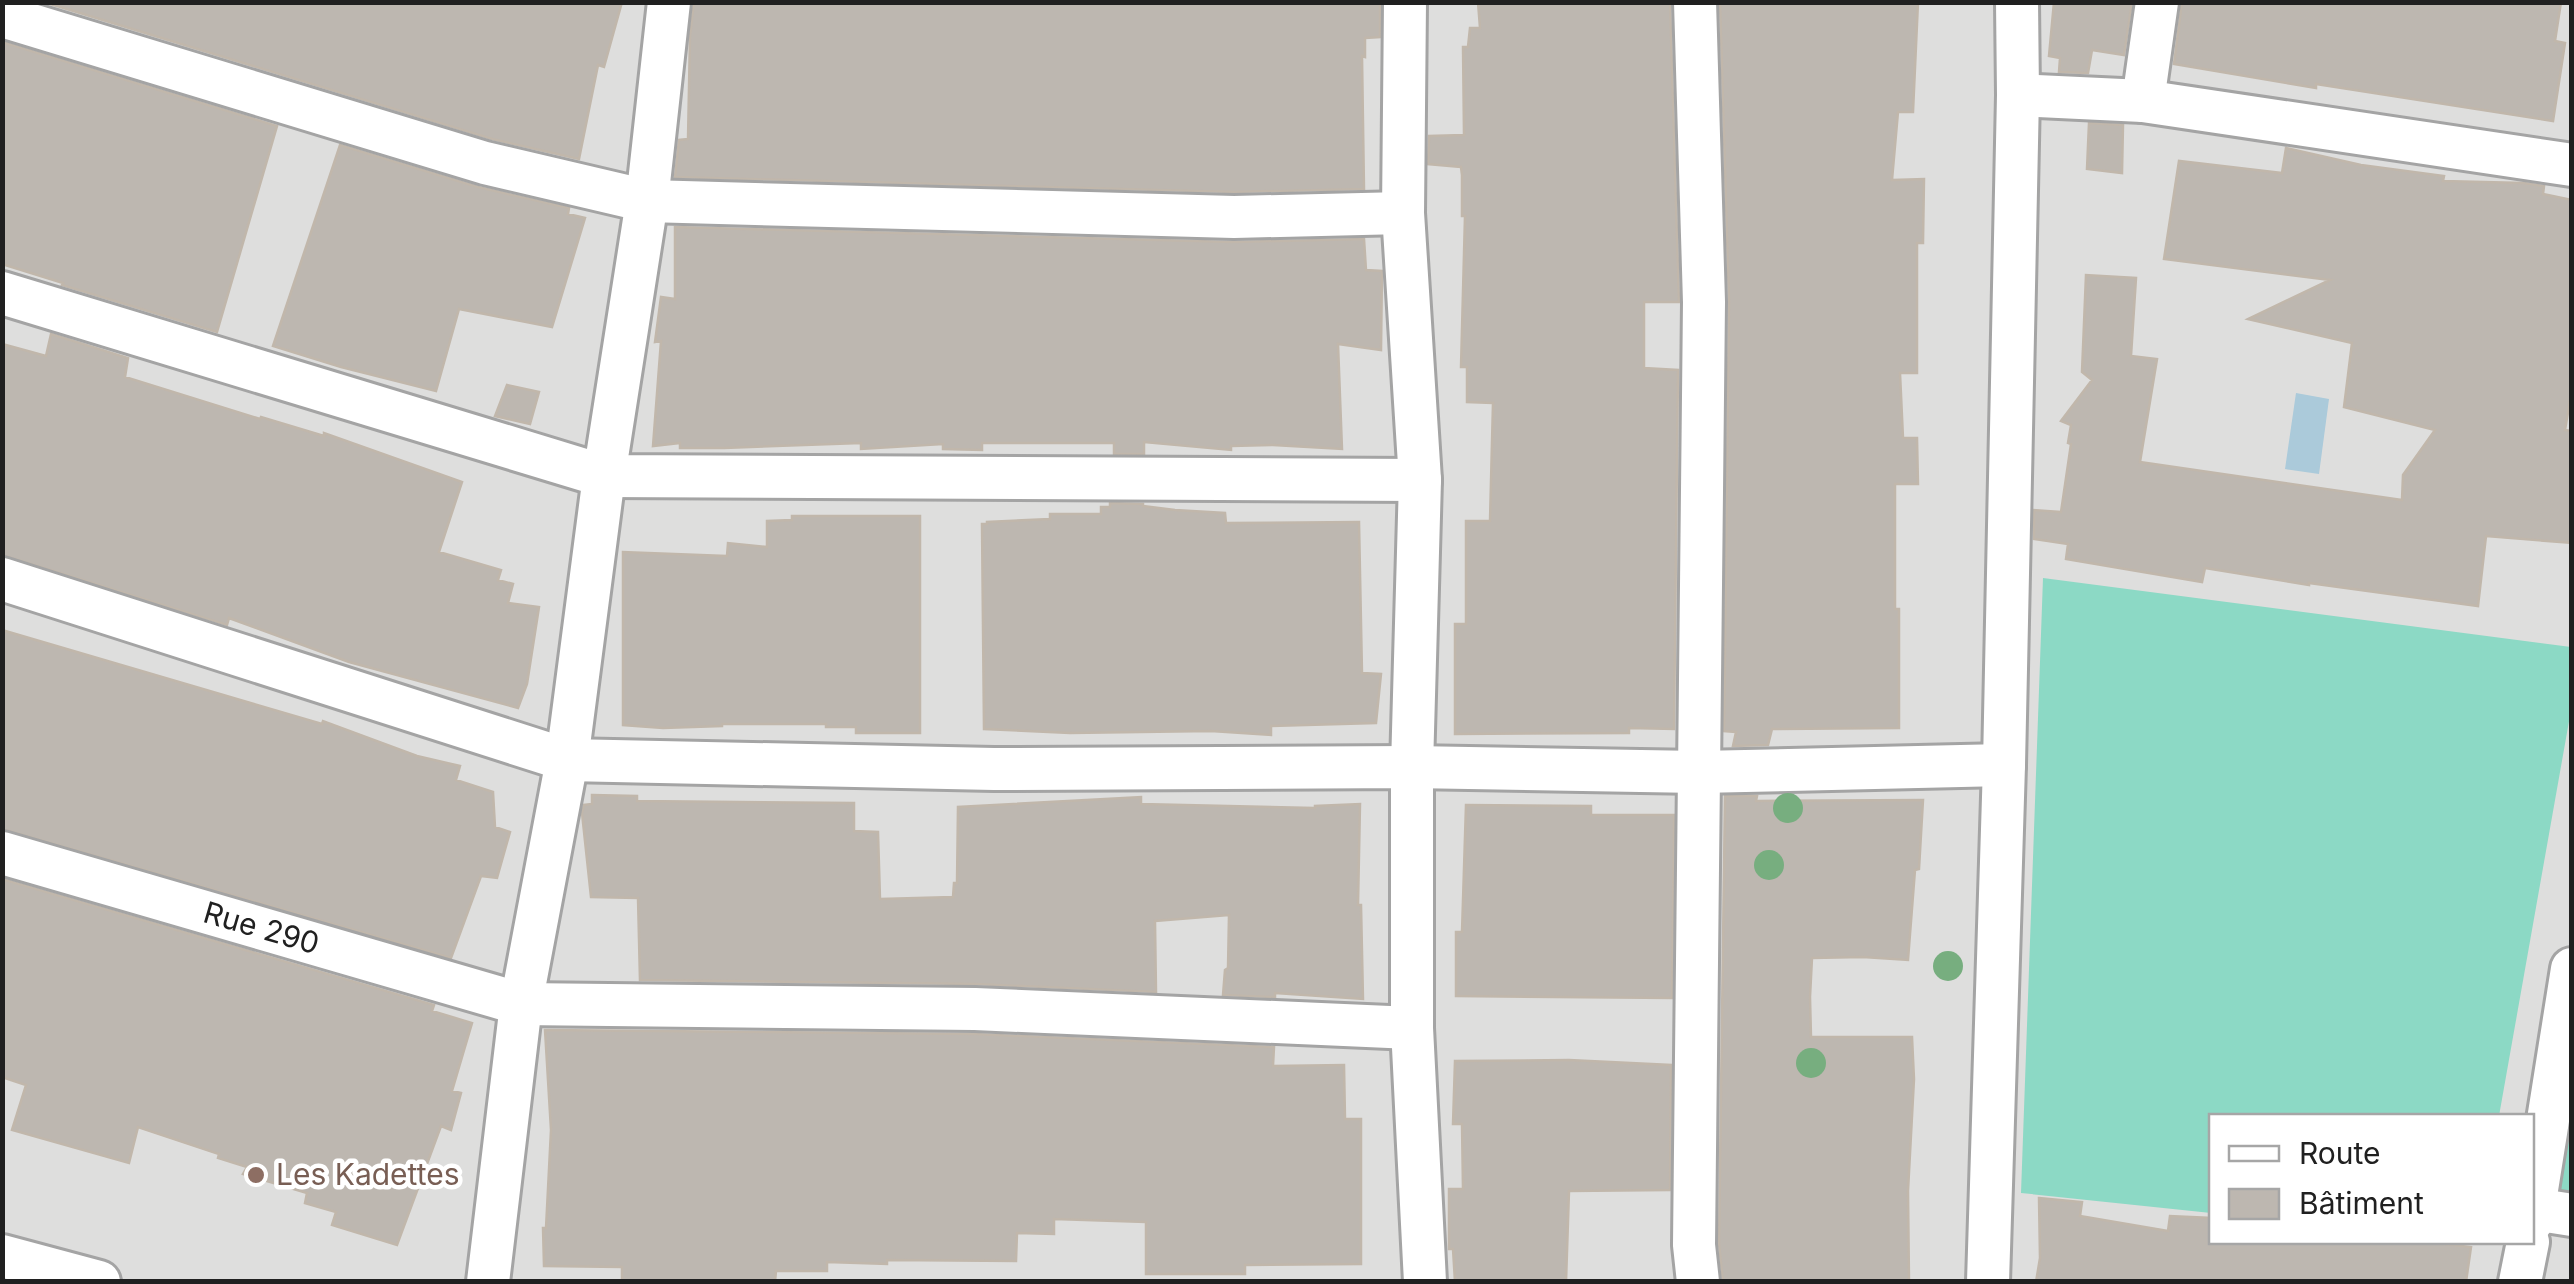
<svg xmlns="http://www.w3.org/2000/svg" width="2574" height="1284" font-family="Inter,sans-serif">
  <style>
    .residential { fill: #dededd; fill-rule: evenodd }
    .pitch { fill: #8cd9c5 }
    .water { fill: #abcada }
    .building { fill: #bdb7b0; stroke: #c1b7ab; stroke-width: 2.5 }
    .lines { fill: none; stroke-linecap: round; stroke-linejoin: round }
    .minor-casing { stroke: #a4a4a4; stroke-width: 48 }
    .minor { stroke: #fff; stroke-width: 42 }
    .tree { fill: #77ae7f }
    .education-dot { fill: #8d6e63; stroke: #fff; stroke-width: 4 }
    .labels { text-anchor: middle; stroke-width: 9; stroke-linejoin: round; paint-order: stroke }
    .street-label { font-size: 30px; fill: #202020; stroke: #fff }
    .education-label { font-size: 30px; fill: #785e54; stroke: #fff; text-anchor: start }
  </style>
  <rect width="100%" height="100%" fill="#f0eee8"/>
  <path class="residential" d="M3 3H2571V1281L3 1282ZM2212 1116H2532V1242H2212Z"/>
  <path class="pitch" d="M2043 578 2571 647V710L2499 1116H2212L2211 1213 2021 1193Z
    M2571 1026V1193L2543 1188Z"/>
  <path class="water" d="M2296 393 2329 399 2319 474 2285 469Z"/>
  <path class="building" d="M44 2H622L604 67 598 65 579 159 492 139Z
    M694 2H1380V37L1365 38V57L1362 56 1364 189 1234 192 675 177 679 140 688 139 690 36Z
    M1478 2H1670L1679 302H1644V368L1678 370 1674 729 1629 728V733L1455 734V624H1466V521H1490L1493 403 1467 402V367H1461L1465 216H1462V175L1461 167 1428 164 1429 136 1464 135 1463 47H1468L1470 28H1480Z
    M1720 2H1918L1913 112H1898L1892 180 1924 179 1923 243H1917V373H1900L1903 438H1917L1918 484H1895V609H1899V728L1772 729 1768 745 1733 746 1736 732 1724 731 1729 301Z
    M2054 2H2132L2124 55 2092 50 2088 73 2059 72 2060 58 2049 56Z
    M2182 2H2561L2555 41 2565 43 2553 121 2316 84V88L2174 64Z
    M2 42 277 126 217 332 62 285 63 283 2 264Z
    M2089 123 2123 125 2122 173 2087 169Z
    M340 145 478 187 569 208 568 214 585 218 552 327 459 309 436 391 341 367 273 346Z
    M2286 148 2361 165 2444 176 2443 181 2524 183 2544 186 2543 194 2572 200V389L2565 430 2572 431V543L2486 536 2478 606 2309 583V585L2205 568 2202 582 2066 559 2068 544 2034 539V510L2061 512 2071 444 2068 443 2071 425 2061 421 2092 380 2082 372 2086 275 2136 278 2131 356 2157 359 2140 462 2402 500 2403 475 2435 430 2344 407 2352 343 2248 319 2330 280 2164 259 2179 161 2282 173Z
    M675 227 1233 242 1364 239 1366 270 1382 271 1381 350 1338 344 1342 449 1273 445 1231 446V450L1144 442V454H1114V443H982V450L943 449V444L861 449V443L724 448H680V443L653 446 661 341 655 342 661 297 675 299Z
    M51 334 128 358 125 377 260 419 261 417 324 436V433L462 482 439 552 501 570 498 580 513 584 508 603 539 607 527 684 518 708 349 662 229 618 227 625 2 555V344L46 356Z
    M507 385 539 392 530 424 495 416Z
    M1110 503 1143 504V506L1175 510 1225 513 1226 523 1359 522 1362 673 1381 674 1376 723 1271 726V735L1211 731 1070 733 984 729 982 524H987V522L1050 519V514H1101V507H1110Z
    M792 516H920V733H856V727H826V724H722V726L663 728 623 725V552L727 556 728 543 767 547V521L792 520Z
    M2 630 322 724 323 721 417 756 460 766 456 780 493 792 495 827 510 832 497 878 481 876 451 958 2 829Z
    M592 795 637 796V801L854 803V831L878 832 880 899 953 897 954 883H957L958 807 1141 797V804L1315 808V806L1360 804 1358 905H1361L1363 999 1275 993V997L1223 995 1225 970 1228 968 1229 915 1155 921 1156 992 975 984 640 980 638 898 591 897 582 813 584 805 592 804Z
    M1725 796H1757L1756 801 1923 800 1919 869 1915 870 1908 960 1863 957 1812 958 1810 997 1811 1037H1912L1914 1079 1908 1191 1909 1282H1723L1719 1244Z
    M1466 805 1591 806V815H1674L1672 998 1456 996V932H1462Z
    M2 879 434 1005 432 1011 472 1023 452 1091 461 1093 451 1130 441 1126 397 1245 332 1225 336 1212 305 1203 307 1193 243 1174 247 1167 218 1158 219 1154 138 1127 129 1163 12 1130 26 1085 2 1077Z
    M545 1030 974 1034 1274 1047 1273 1066 1344 1065 1345 1119H1361V1264L1245 1265V1274H1146V1222L1054 1219V1234L1017 1233 1016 1261 887 1260V1264L827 1262V1271H776L775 1282H622V1267L544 1266 543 1228H546L551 1130Z
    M1569 1060 1671 1065 1670 1190 1569 1191 1566 1282H1455L1453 1249H1449V1189H1463L1462 1124H1453L1455 1061Z
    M2039 1198 2082 1202 2080 1216 2168 1231 2170 1216 2212 1218V1242H2427L2471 1247 2466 1282H2036L2040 1258Z"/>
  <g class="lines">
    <defs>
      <g id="minor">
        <path d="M1405 2 1403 213 1420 480 1412 767V1028L1425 1282"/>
        <path d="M1695 2 1704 302 1694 1245 1698 1282"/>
        <path d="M2 16 485 163 647 201 1234 217 1403 213"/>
        <path d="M2018 95 2143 101 2572 165"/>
        <path d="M2143 101 2157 2"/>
        <path d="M2 293 604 476 1420 480"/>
        <path d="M2 579 567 760 994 769 1412 767 1699 772 2004 765"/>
        <path id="s1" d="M2 853 521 1004 975 1009 1412 1028"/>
        <path d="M2534 1209 2572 1215"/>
        <path d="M2532 1221 2572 969"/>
        <path d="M2 1256 99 1282"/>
        <path d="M488 1282 521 1004 567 760 604 476 647 201 669 2"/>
        <path d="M1988 1282 2004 765 2018 95 2017 2"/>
        <path d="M2520 1282 2528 1242"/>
      </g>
    </defs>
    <use href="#minor" class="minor-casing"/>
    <use href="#minor" class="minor"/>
  </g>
  <g class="tree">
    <circle cx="1788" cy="808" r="15"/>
    <circle cx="1769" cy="865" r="15"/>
    <circle cx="1948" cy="966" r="15"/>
    <circle cx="1811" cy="1063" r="15"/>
  </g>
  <circle class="education-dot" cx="256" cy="1175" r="10"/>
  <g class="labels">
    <g class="street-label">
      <text dy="10" stroke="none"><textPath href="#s1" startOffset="270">Rue 290</textPath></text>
    </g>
    <g class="education-label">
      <text x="276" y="1185">Les Kadettes</text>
    </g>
  </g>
  <rect width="2574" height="1284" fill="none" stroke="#202020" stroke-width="10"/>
  <rect x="2209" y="1114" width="325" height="130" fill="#ffffff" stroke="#a6a6a6" stroke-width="2.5"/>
  <rect x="2229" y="1146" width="50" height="15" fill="#ffffff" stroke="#a6a6a6" stroke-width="2.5"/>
  <text x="2299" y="1164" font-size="30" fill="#202020">Route</text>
  <rect x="2229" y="1189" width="50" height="30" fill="#bdb7b0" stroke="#a6a6a6" stroke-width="2.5"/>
  <text x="2299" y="1214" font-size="30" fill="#202020">Bâtiment</text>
</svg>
